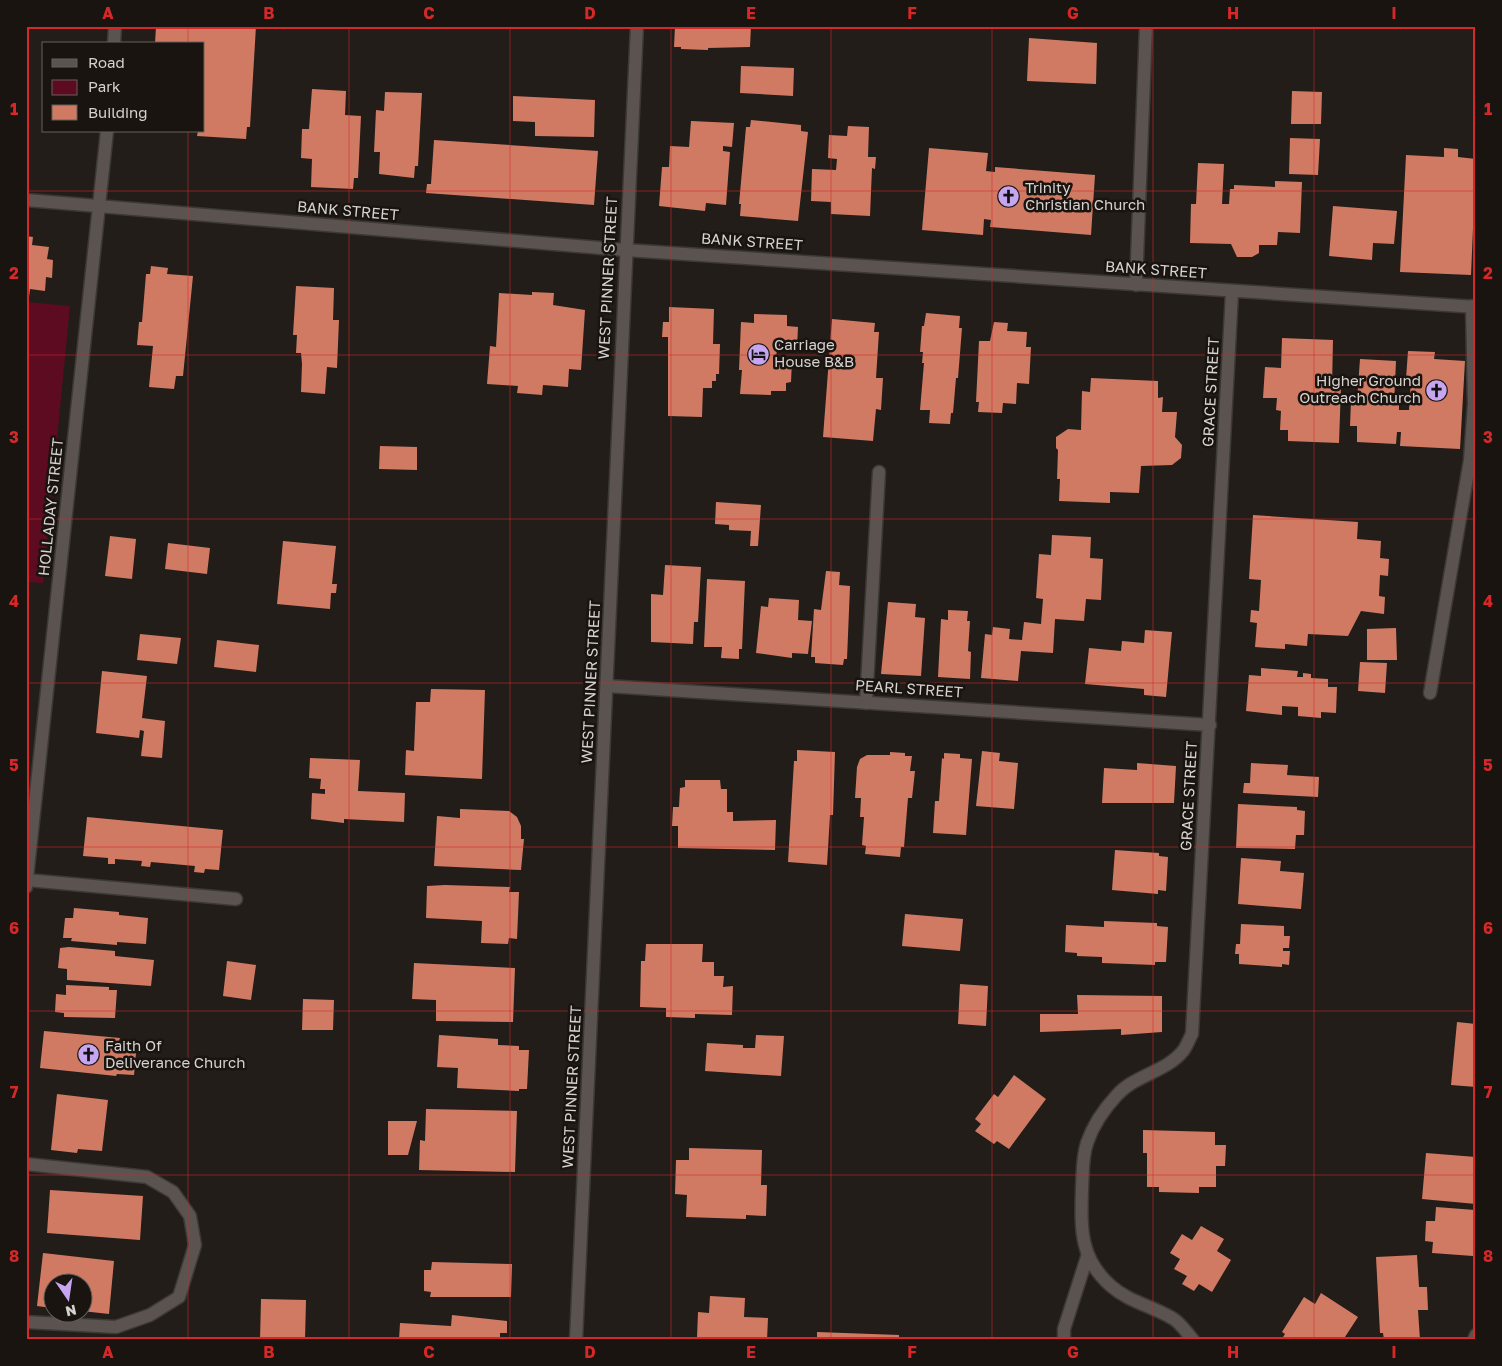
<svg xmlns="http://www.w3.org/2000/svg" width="1502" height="1366" font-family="'Golos Text',sans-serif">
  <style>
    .green { fill: #5d0b20 }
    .building { fill: #d17a63 }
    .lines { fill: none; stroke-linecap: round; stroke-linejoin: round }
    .service-casing { stroke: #3c3835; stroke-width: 15 }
    .minor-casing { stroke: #3c3835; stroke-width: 15 }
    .secondary-casing { stroke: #3c3835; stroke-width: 15 }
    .service { stroke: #5a534f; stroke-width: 12 }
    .minor { stroke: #5a534f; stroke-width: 12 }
    .secondary { stroke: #5a534f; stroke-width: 12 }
    .grid { fill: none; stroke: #d62828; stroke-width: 1; stroke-opacity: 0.55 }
    .labels { text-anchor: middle; stroke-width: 5; stroke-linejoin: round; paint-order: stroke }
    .poi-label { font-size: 15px; fill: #d6d2cf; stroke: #191410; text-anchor: start }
    .street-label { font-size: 15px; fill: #d6d2cf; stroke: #191410 }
    .neatline { fill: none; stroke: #d62828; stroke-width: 2 }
    .grid-label { font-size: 16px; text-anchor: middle; font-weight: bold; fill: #d62828 }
  </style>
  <rect width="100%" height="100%" fill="#221d19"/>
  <path class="green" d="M26 302 70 306 43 583 26 582Z"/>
  <path class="building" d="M156 26H256L250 127H247L246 139 197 136 198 131H204V44H155Z
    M675 26H751L750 47 708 48V50L681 49V47H674Z
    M1029 38 1097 43 1096 84 1027 81Z
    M741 66 794 68 793 96 740 93Z
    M312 89 346 91 345 115 361 116 358 178H354L353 189 311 187 312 159 301 158 302 129H309Z
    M1292 91 1322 92 1321 124H1291Z
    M385 92 422 93 418 166H415L414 178 379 174 380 152H374L376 110 384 111Z
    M513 96 595 100 594 137 535 136V122L513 121Z
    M751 120 801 125V131L808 132 798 221 740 216 741 204H739L746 127H750Z
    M691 121 734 123 732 147 723 146V151L730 152 726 205 706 203 705 211 659 206 662 167H669L670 146 689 147Z
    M848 126 869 127 868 157H876L875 169 872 168 870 216 831 214V202L811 201 812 169 836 170 837 159 828 158 829 135 847 136Z
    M1290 138 1320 139 1318 175 1289 174Z
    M434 140 598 151 594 205 426 193 427 184H431Z
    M929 148 988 153 986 171 995 172V167L1095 175 1091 235 990 227 991 220 984 219 983 235 922 230Z
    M1444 148 1458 149V157L1476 159 1471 275 1400 272 1406 155 1444 157Z
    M1198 163 1224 164 1222 204H1229L1230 189H1234V185L1275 187V181L1302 182 1300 233 1278 232 1277 245H1259V253L1252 257H1237L1231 244 1190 243 1191 204H1196Z
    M1333 206 1397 211 1394 244 1373 243 1372 260 1329 256Z
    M26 236 33 237 32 245 49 247 47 259 53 260 52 278 46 277 45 291 30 289 29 297H26Z
    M151 266 168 268 167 274 193 276 183 376H176L174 389 149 387 153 346 137 345 139 322H142L146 274H150Z
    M296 286 334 288 333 320H339L337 368 327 367 325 394 301 392 302 364 301 353H296L297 335H293Z
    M532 292 554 293 553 305 585 310 581 370 569 369 568 387 543 385 542 395 517 393 518 386 487 384 490 346 496 347 499 293 532 295Z
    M669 307 714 309 713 344H720L719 374H716V381H712V388H703L702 417 668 416V337H662L663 322H669Z
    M926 313 960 316 959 328H962L958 378H956L953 413H951L950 424 929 423 930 410H920L924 363H922L923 352H920L922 326H924Z
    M754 314 787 315V326L798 327 797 348 777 347 776 360 792 361 791 382 786 383V391H771V395L740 394 742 370H739L741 322 754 323Z
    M832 319 875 323 874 332H879L876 378H883L881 410 876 409 873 441 823 437Z
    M994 322 1008 323 1007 331 1027 332 1026 347H1031L1029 384 1017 383 1016 404 1003 403 1002 413 978 412 979 402H976L979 341H990Z
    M1282 338 1333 340 1332 386H1341L1339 443 1288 441V430H1280L1281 411 1276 410 1277 398H1263L1265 367 1281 368Z
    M1408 351 1435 352 1434 359 1465 361 1460 449 1400 446 1401 432H1397L1396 444 1357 442V426H1350L1351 401H1357L1360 359 1396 361 1394 405H1399V410H1409L1411 379H1406Z
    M1091 378 1158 381V398L1163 397 1162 412H1177L1175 437 1182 445 1181 458 1172 465 1141 466 1139 493 1110 492V503L1059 501 1060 479H1057L1058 450 1056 448V437L1068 429 1081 430 1082 391 1090 392Z
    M380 446 417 447V470L379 469Z
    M716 502 761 505 758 546H750L751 531 729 530V525L715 524Z
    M1253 515 1358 522 1357 539 1381 541 1380 558 1389 559 1388 576 1380 575 1379 596 1385 597 1384 614 1361 611 1348 636 1308 634 1307 646 1285 644V649L1255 647 1257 623 1250 622 1251 610 1259 611 1261 580 1249 579Z
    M1052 535 1091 537 1090 558 1103 559 1101 600 1086 599 1084 621 1055 619 1053 653 1021 651 1018 681 981 678 985 634 992 635 993 627 1010 629 1009 639 1022 640 1024 622 1041 624 1043 599 1036 598 1039 554 1051 555Z
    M110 536 136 539 132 579 105 576Z
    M283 541 336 546 332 584H337L336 593H331L330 609 277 604Z
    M168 543 210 548 207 574 165 569Z
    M665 565 701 567 698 622H694L693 644 651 642V594L663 595Z
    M826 571 840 572 839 585 850 586 847 659H844L843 665 815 663V657H811L814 609 821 610Z
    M707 579 745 581 742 649H739V659L721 658 722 647H704Z
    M769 598 799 600 798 620 812 621 808 654 792 653V658L756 653 761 606 768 607Z
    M888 602 916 604 915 617 925 618 921 676 881 674Z
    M948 610 968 611 967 621H970L968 651 971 652 970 679 938 677 941 619 948 620Z
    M1396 628 1397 660H1367V629Z
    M1145 630 1172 632 1166 697 1144 695V689L1085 684 1089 648 1121 651 1122 641 1144 643Z
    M140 634 181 638 177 664 137 660Z
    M217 640 259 645 256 672 214 667Z
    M1360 662 1387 663 1385 693 1358 691Z
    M1261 668 1298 671 1297 677H1303V673L1311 674V678L1328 679V687H1337L1336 713 1321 712V718L1298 716V707L1282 706V715L1246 711 1249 675 1261 676Z
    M102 671 147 676 142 718 165 721 162 758 141 756 144 731 140 730 139 738 96 733Z
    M431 689 485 690 482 779 405 775 406 750 414 751 416 702H430Z
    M797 750 835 752 833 815H830L827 865 788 862 794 761H797Z
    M982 751 1000 753 999 761 1018 763 1014 809 976 806Z
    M890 752 905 753V756H912L910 771H915L912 798H908L904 847H901L900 857 865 854 866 846 862 845 864 817H860L861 798H855L857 767 860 759 867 755H890Z
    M944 753 960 754V758L972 759 966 835 933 833 935 801H939L942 758 944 759Z
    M310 758 360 760 358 791 405 793 404 822 344 819V823L311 819 312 793 325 794V789H320L321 779 309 778Z
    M1137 763 1176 766 1174 803H1102L1104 768 1137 770Z
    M1251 763 1288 765 1287 775 1319 777 1318 797 1243 793 1244 783H1250Z
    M685 780H720L721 789H727V812H733V821L776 820 775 850 678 848V826H672L673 807H679L680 788 685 787Z
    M1238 804 1297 807V810L1305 811 1304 835H1296L1295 849 1236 848Z
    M460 809 509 811 517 817 521 826V839H524L521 870 434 866 437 816 460 818Z
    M87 817 223 830 219 870 205 869 204 873 194 872 195 866 151 862 150 867 141 866 142 861 115 859V864H108V858L83 856Z
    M1115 850 1159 853V856L1168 857 1166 891 1158 890V894L1112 890Z
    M1241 858 1281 861 1280 871 1304 873 1301 909 1238 904Z
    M445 885 510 887 509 892H519L517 939 509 938 508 944 481 943 482 921 426 918 427 886Z
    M74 908 119 912V915L148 918 146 944 117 942V945L71 941 72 938H63L65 918H73Z
    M905 914 963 919 960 951 902 946Z
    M1104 921 1157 923V926L1168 927 1166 962H1155V965L1102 963V957L1077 956V953L1065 952 1066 925 1104 927Z
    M1241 924 1284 926V936H1290L1289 948H1283V951H1290L1289 965 1282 964V967L1239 964V954H1235L1236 944H1240Z
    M646 944H703L702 962H714V976H724L723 987 733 986 732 1015 695 1014V1018L666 1017V1008L640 1007 641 961H645Z
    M69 947 115 951V956L154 960 151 986 67 980V969L58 968 60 948Z
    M227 961 256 965 251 1000 223 996Z
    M414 963 515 968 513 1022 436 1021V1000L412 999Z
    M960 984 988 986 986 1026 958 1024Z
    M66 985 109 987V990H117L115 1018 64 1017V1013L55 1012 56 994 66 995Z
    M1077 995 1162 996V1032L1121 1035V1029L1040 1032V1014H1078Z
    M303 999 334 1000 333 1030H302Z
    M1457 1022 1476 1024V1087L1451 1085Z
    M44 1031 120 1038 119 1041 137 1042 134 1075 117 1074 116 1076 40 1068Z
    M439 1035 498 1039V1045L519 1046V1050H529L527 1089H519V1091L457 1088 458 1068 437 1067Z
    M756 1035 784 1036 781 1076 705 1071 707 1043 743 1045V1048H755Z
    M1014 1075 1046 1099 1009 1149 997 1141 994 1144 975 1131 981 1124 975 1119 994 1094 998 1097Z
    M57 1094 108 1100 102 1151 78 1149 77 1153 51 1150Z
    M426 1109 517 1111 515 1172 419 1170 420 1140 425 1141Z
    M388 1121H417L408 1155H388Z
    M1143 1130 1215 1132V1145H1226L1225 1166H1216V1187H1199V1193L1159 1192V1187H1147V1153H1143Z
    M689 1148 762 1150 761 1185H767L766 1216 746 1215V1219L686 1217 687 1195 675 1194 676 1160H689Z
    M1426 1153 1476 1157V1204L1422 1199Z
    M50 1190 143 1196 140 1240 47 1233Z
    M1436 1207 1475 1210 1476 1248H1474L1473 1256 1432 1253 1433 1242 1425 1241 1426 1221H1435Z
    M1201 1226 1224 1239 1217 1251 1231 1260 1212 1292 1199 1284 1194 1291 1182 1284 1187 1276 1174 1269 1180 1259 1170 1253 1182 1234 1192 1240Z
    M43 1253 114 1261 109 1314 82 1311V1284H52V1308L37 1306Z
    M1417 1255 1419 1287H1427L1428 1310H1418L1420 1340H1384L1383 1333H1380L1376 1257Z
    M432 1262 512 1264 511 1297H430L431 1292 424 1291V1270H431Z
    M1321 1293 1358 1317 1343 1340H1288L1283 1337 1285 1334 1282 1332 1304 1297 1315 1304Z
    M710 1296 745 1298 744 1317 768 1318 767 1340H691V1337L697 1338 698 1312 709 1313Z
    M261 1299 306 1300 305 1340H260Z
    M452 1315 507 1321V1333H500V1340H399L400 1323 451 1326Z
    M817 1332 899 1335V1340H817Z"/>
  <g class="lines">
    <defs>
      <path id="service" d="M1430 693 1470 460 1474 404 1472 306
        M866 703 879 472
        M27 880 236 899
        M26 1164 147 1177 173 1192 190 1216 195 1245 179 1297 150 1315 116 1327 26 1322"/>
      <path id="minor" d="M114 44 115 26
        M26 200 625 250 1476 307
        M1136 285 1146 26
        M607 686 1210 725
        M26 887 107 131
        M1064 1340V1329L1088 1254
        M1193 1340C1187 1333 1180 1322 1172 1318 1152 1306 1129 1302 1111 1286 1079 1258 1081 1228 1082 1188 1083 1173 1082 1158 1087 1143 1093 1125 1104 1109 1117 1095 1135 1075 1166 1072 1183 1051 1187 1046 1189 1039 1192 1034L1232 292
        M1474 1340 1476 1335"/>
      <path id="secondary" d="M576 1340 637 26"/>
    </defs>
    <use href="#service" class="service-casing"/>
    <use href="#minor" class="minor-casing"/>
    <use href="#secondary" class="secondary-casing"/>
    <use href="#service" class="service"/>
    <use href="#minor" class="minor"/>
    <use href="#secondary" class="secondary"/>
  </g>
  <path class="grid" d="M188 26V44M349 26V1340M510 26V1340M671 26V1340M831 26V1340M992 26V1340M1153 26V1340M1314 26V1340M188 131V1340M26 191H1476M26 355H1476M26 519H1476M26 683H1476M26 847H1476M26 1011H1476M26 1175H1476"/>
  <defs>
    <symbol id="church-disc" viewBox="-11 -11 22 22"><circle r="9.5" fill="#c6a6f0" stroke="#191410"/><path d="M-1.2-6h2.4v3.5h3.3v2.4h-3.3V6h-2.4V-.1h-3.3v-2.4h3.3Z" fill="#111"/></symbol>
    <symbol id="hotel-disc" viewBox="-11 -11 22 22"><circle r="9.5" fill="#c6a6f0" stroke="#191410"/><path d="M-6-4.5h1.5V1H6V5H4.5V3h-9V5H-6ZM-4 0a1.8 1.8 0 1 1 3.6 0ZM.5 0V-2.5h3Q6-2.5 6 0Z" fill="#111"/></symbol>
  </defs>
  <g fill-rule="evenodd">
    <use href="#church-disc" x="996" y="184" width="25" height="25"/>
    <use href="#hotel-disc" x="746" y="342" width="25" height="25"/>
    <use href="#church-disc" x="1424" y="378" width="25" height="25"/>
    <use href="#church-disc" x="76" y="1042" width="25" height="25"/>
  </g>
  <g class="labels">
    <g class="poi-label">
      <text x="1025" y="193">Trinity<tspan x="1025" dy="17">Christian Church</tspan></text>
      <text x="774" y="350">Carriage<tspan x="774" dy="17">House B&amp;B</tspan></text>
      <text x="1421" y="386" text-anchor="end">Higher Ground<tspan x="1421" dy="17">Outreach Church</tspan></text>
      <text x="105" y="1051">Faith Of<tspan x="105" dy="17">Deliverance Church</tspan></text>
    </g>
    <g class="street-label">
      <text transform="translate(348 211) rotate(5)" y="5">BANK STREET</text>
      <text transform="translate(752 242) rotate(4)" y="5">BANK STREET</text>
      <text transform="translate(1156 270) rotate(4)" y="5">BANK STREET</text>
      <text transform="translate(608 278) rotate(-87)" y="5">WEST PINNER STREET</text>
      <text transform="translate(1211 392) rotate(-87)" y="5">GRACE STREET</text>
      <text transform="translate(51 507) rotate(-84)" y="5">HOLLADAY STREET</text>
      <text transform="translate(591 682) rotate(-87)" y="5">WEST PINNER STREET</text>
      <text transform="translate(909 689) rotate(4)" y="5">PEARL STREET</text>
      <text transform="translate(1189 796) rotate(-87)" y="5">GRACE STREET</text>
      <text transform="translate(572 1087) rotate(-87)" y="5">WEST PINNER STREET</text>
    </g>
  </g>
  <rect width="1502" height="1366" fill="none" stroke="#191410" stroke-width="55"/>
  <rect x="42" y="42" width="162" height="90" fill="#191410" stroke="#65605c"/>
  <rect x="52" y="59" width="25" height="8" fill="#5a534f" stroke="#65605c"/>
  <text x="88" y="68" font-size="15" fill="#d6d2cf">Road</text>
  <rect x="52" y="80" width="25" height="15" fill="#5d0b20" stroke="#65605c"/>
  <text x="88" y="92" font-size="15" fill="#d6d2cf">Park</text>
  <rect x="52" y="105" width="25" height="15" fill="#d17a63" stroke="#65605c"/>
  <text x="88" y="118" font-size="15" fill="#d6d2cf">Building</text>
  <g transform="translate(68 1298) rotate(167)"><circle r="24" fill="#191410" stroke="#65605c"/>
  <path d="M0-4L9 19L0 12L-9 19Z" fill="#c6a6f0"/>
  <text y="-8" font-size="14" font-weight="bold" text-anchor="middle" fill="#d6d2cf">N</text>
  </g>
  <rect x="28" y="28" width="1446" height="1310" class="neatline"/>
  <g class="grid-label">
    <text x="108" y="19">A</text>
    <text x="269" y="19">B</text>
    <text x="429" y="19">C</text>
    <text x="590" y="19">D</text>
    <text x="751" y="19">E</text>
    <text x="912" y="19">F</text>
    <text x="1073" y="19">G</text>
    <text x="1233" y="19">H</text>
    <text x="1394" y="19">I</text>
    <text x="14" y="115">1</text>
    <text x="1488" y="115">1</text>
    <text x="14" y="279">2</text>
    <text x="1488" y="279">2</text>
    <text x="14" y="443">3</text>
    <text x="1488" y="443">3</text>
    <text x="14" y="607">4</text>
    <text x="1488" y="607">4</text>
    <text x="14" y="771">5</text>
    <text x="1488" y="771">5</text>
    <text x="14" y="934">6</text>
    <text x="1488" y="934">6</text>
    <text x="14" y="1098">7</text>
    <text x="1488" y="1098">7</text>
    <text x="14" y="1262">8</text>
    <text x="1488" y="1262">8</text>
    <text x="108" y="1358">A</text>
    <text x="269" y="1358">B</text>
    <text x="429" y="1358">C</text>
    <text x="590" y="1358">D</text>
    <text x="751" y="1358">E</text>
    <text x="912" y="1358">F</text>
    <text x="1073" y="1358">G</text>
    <text x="1233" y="1358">H</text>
    <text x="1394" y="1358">I</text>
  </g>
</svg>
